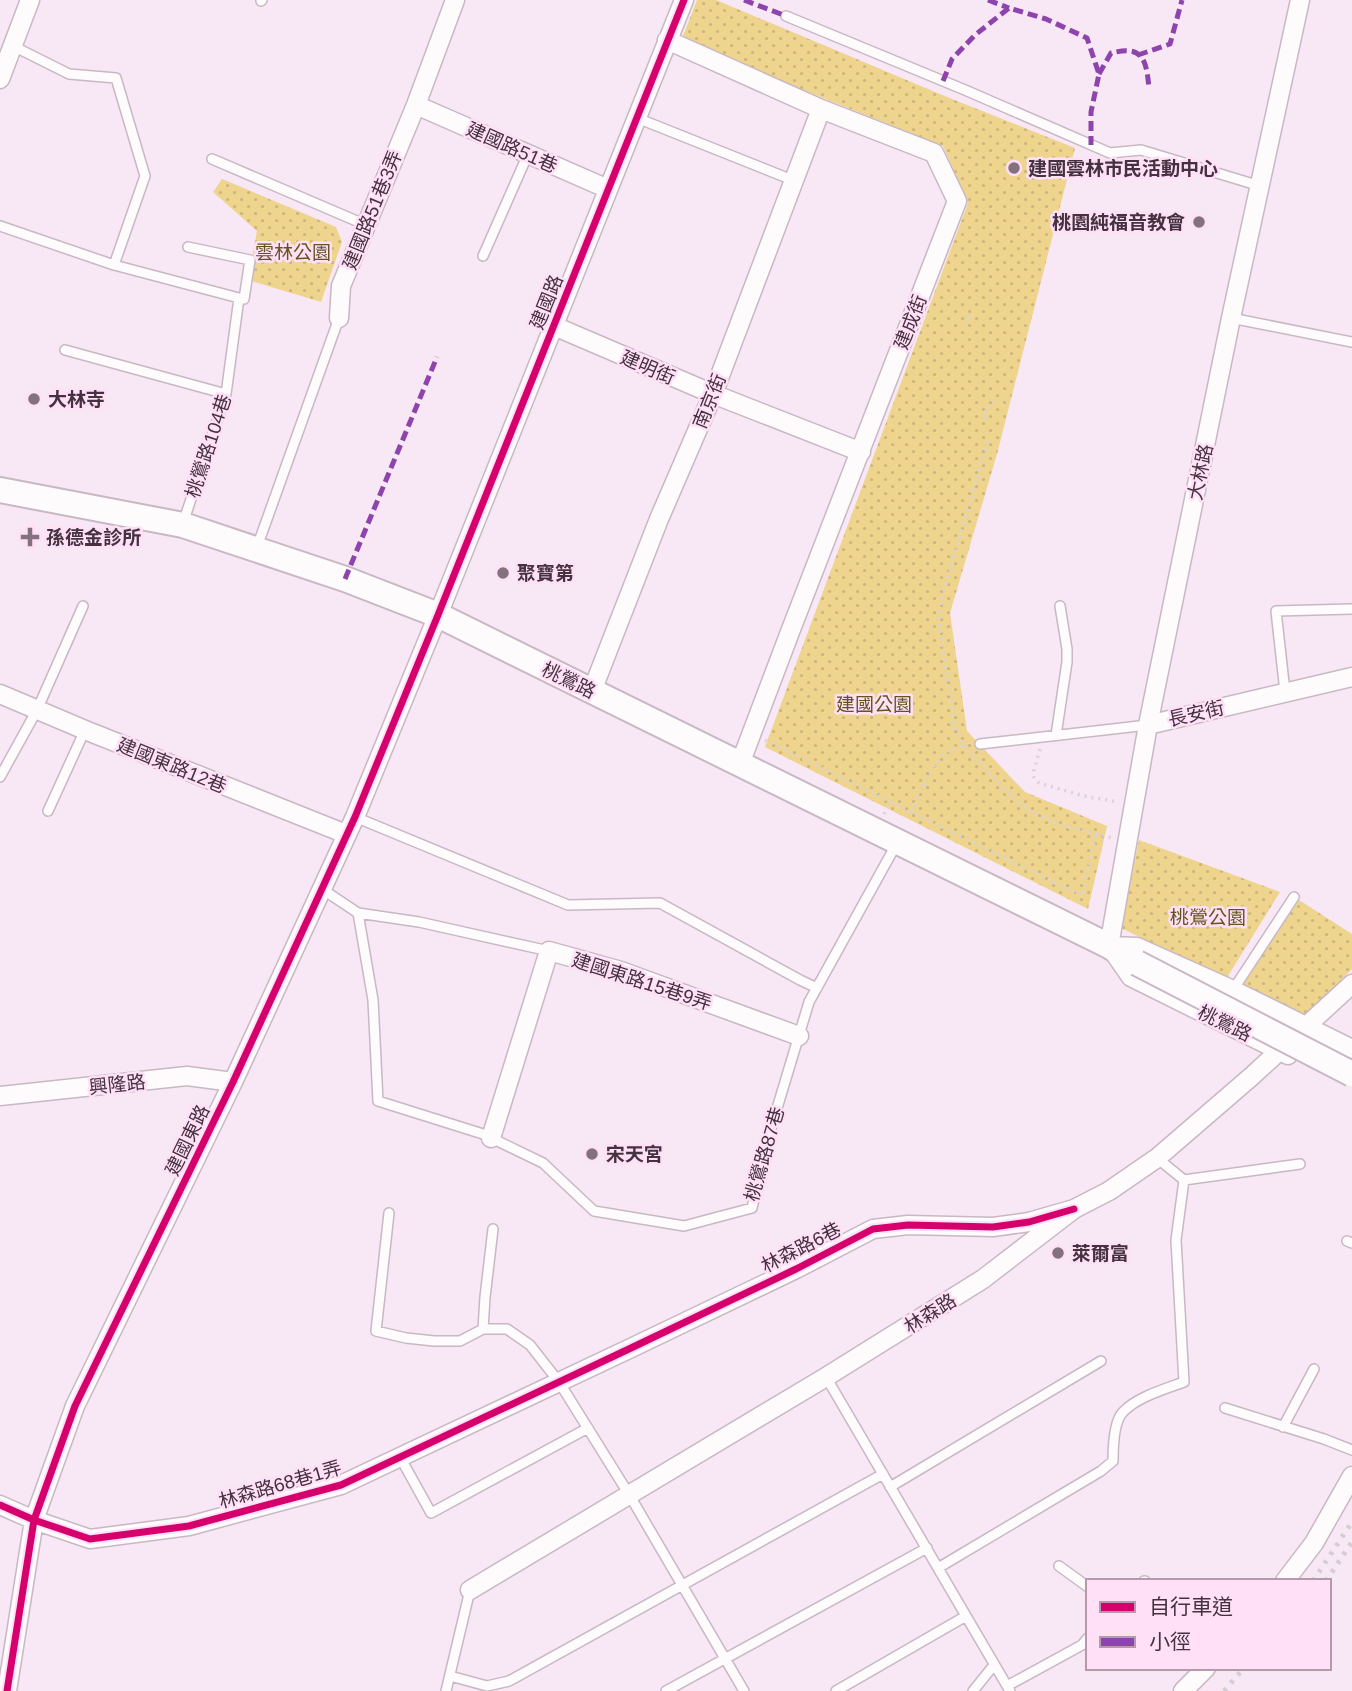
<svg xmlns="http://www.w3.org/2000/svg" width="1352" height="1691" font-family="Arial,'Noto Sans TC',sans-serif">
  <style>
    .park { fill: url(#park-dots) }
    .lines { fill: none; stroke-linecap: round; stroke-linejoin: round }
    .service-casing { stroke: #c8b8c4; stroke-width: 12 }
    .minor-casing { stroke: #c8b8c4; stroke-width: 21 }
    .secondary-casing { stroke: #c8b8c4; stroke-width: 28 }
    .path { stroke: #d9d3d7; stroke-width: 3.5; stroke-dasharray: 2 5; stroke-linecap: butt }
    .service { stroke: #fefbfd; stroke-width: 9 }
    .minor { stroke: #fefbfd; stroke-width: 18 }
    .secondary { stroke: #fefbfd; stroke-width: 24 }
    .rail { stroke: #d4ced3; stroke-width: 5; stroke-dasharray: 3.5 7; stroke-linecap: butt }
    .secondary-bridge-casing { stroke: #c8b8c4; stroke-width: 28; stroke-linecap: butt }
    .secondary-bridge { stroke: #fefbfd; stroke-width: 24 }
    .quiet { stroke: #8e44ad; stroke-width: 5; stroke-dasharray: 10 5; stroke-linecap: butt }
    .cycleway-casing { stroke: #ffe0f7; stroke-width: 11 }
    .cycleway { stroke: #d6006c; stroke-width: 7 }
    .poi-dot { fill: #84717f; stroke: #ffe0f7; stroke-width: 2.5 }
    .labels { text-anchor: middle; stroke-width: 5; stroke-linejoin: round; paint-order: stroke }
    .street-label { font-size: 19px; fill: #453240; stroke: #ffe0f7 }
    .poi-label { font-size: 19px; font-weight: bold; fill: #453240; stroke: #ffe0f7; text-anchor: start }
    .park-label { font-size: 19px; fill: #62541d; stroke: #ffe0f7 }
  </style>
  <defs>
    <pattern id="park-dots" width="8" height="8" patternUnits="userSpaceOnUse" patternTransform="scale(1.75)"><rect width="8" height="8" fill="#eed48d"/><path d="M2 2h.1M6 6h.1" fill="none" stroke="#cdb67b" stroke-width="1.8" stroke-linecap="round"/></pattern>
  </defs>
  <rect width="100%" height="100%" fill="#f8e7f4"/>
  <path class="park" d="M697 0H716L947 97 1075 148 997 454 950 613 967 731 1025 792 1107 826 1088 909 765 747 968 203 943 146 681 41Z
    M222 179 336 227 342 242 321 302 248 280 257 231 213 192Z
    M1139 840 1280 892 1226 979 1121 928Z
    M1299 900 1352 934V969L1305 1016 1242 986Z"/>
  <g class="lines">
    <defs>
      <path id="service" d="M261 1 262 0
        M786 16 965 90 1110 153 1141 150 1260 186
        M13 46 69 74 116 78 145 176 114 265
        M637 118 795 181
        M212 159 366 225
        M0 226 114 265 239 298
        M188 247 250 260 244 299 239 298
        M483 256 528 154
        M1231 318 1352 342
        M65 350 226 394
        M183 523 226 394 239 298
        M257 547 339 318
        M1285 692 1276 611 1352 609
        M1056 735 1067 662V649L1060 606
        M980 744 1148 725
        M0 777 37 710 83 606
        M48 811 85 730
        M355 817 568 905 660 903 800 980 817 988
        M322 889 358 913 373 1000 378 1101 483 1134 543 1163 594 1211 684 1226 752 1208 772 1125 809 1002 897 843
        M358 913 419 922 549 951
        M1233 990 1294 897
        M1184 1180 1300 1164
        M389 1213 376 1331 406 1338 434 1341H460L483 1329H507L530 1345 559 1382 630 1496 744 1691
        M1347 1241 1352 1243
        M483 1329 485 1297 493 1229
        M826 1377 1010 1691
        M1225 1408 1324 1439 1352 1450
        M1283 1427 1314 1369
        M400 1457 431 1513 588 1428
        M890 1487 1101 1361
        M1059 1566 1088 1587
        M938 1568 1101 1471 1113 1461C1113 1448 1114 1421 1123 1412 1137 1397 1165 1389 1184 1382L1176 1240 1184 1180 1157 1158
        M1144 1581H1145
        M450 1676 487 1686 509 1681 883 1474
        M1007 1686 1082 1645 1088 1638
        M446 1691 470 1590
        M666 1691 927 1548
        M836 1691 966 1616
        M973 1691 994 1665"/>
      <path id="minor" d="M667 40 821 109 934 153 957 201 790 632 740 764
        M0 79 30 0
        M416 105 608 189
        M339 318 341 286 416 105 455 0
        M554 326 713 394 861 452
        M592 691 659 519 713 394 821 109
        M0 694 85 730 346 834
        M1148 725 1352 677
        M1109 946 1148 725 1231 318 1300 0
        M1112 946 1137 947 1233 990 1352 1049
        M1115 954 1131 977 1288 1055
        M0 1096 187 1076 233 1082
        M491 1138 549 951 621 971 799 1036
        M0 1505 34 1520 90 1539 189 1526 341 1485 631 1348 796 1269 873 1229 908 1225 993 1227 1029 1222 1074 1209
        M1285 1581 1314 1543 1352 1476
        M470 1590 826 1377 983 1279 1074 1209 1109 1191 1157 1158 1252 1076 1352 984
        M7 1691 34 1520 75 1406 233 1082 355 817 438 615 684 0
        M1183 1691 1206 1668"/>
      <path id="secondary" d="M0 490 183 525 345 579 438 615 1109 946 1137 963"/>
    </defs>
    <use href="#service" class="service-casing"/>
    <use href="#minor" class="minor-casing"/>
    <use href="#secondary" class="secondary-casing"/>
    <path class="path" d="M966 324 970 316
      M986 419 984 416 986 409 992 405 993 401
      M988 442 941 601 939 625 955 728C963 746 973 756 987 770 1000 785 1013 800 1030 811 1054 826 1085 830 1112 838
      M765 740 1082 896 1096 833
      M1040 749 1034 770V777L1039 783 1084 796 1118 802
      M912 811C923 788 934 749 964 746
      M884 814 891 801"/>
    <use href="#service" class="service"/>
    <use href="#minor" class="minor"/>
    <use href="#secondary" class="secondary"/>
    <path class="rail" d="M1313 1581 1352 1522
      M1326 1581 1352 1542
      M1224 1691 1244 1668"/>
    <defs>
      <path id="secondary-bridge" d="M1137 963 1352 1074"/>
    </defs>
    <use href="#secondary-bridge" class="secondary-bridge-casing"/>
    <use href="#secondary-bridge" class="secondary-bridge"/>
    <path class="quiet" d="M744 0 786 16
      M988 0 1009 8
      M1138 55 1170 44 1182 0
      M1099 74 1111 53C1116 52 1124 50 1129 51 1147 52 1147 73 1149 87
      M943 81 952 59 975 35 1009 8 1046 19 1087 38 1099 74 1091 112V145
      M345 579 437 357"/>
    <defs>
      <path id="cycleway" d="M0 1505 34 1520 90 1539 189 1526 341 1485 631 1348 796 1269 873 1229 908 1225 993 1227 1029 1222 1074 1209
        M7 1691 34 1520 75 1406 233 1082 355 817 438 615 684 0"/>
    </defs>
    <use href="#cycleway" class="cycleway-casing"/>
    <use href="#cycleway" class="cycleway"/>
  </g>
  <g class="poi-dot">
    <circle cx="1014" cy="168" r="7"/>
    <circle cx="1199" cy="222" r="7"/>
    <circle cx="34" cy="399" r="7"/>
    <path d="M26.5 526.5h7v7h7v7h-7v7h-7v-7h-7v-7h7z"/>
    <circle cx="503" cy="573" r="7"/>
    <circle cx="592" cy="1154" r="7"/>
    <circle cx="1058" cy="1253" r="7"/>
  </g>
  <g class="labels">
    <g class="street-label">
      <text transform="translate(512 147) rotate(24)" y="7">建國路51巷</text>
      <text transform="translate(372 210) rotate(-68)" y="7">建國路51巷3弄</text>
      <text transform="translate(546 302) rotate(-68)" y="7">建國路</text>
      <text transform="translate(910 322) rotate(-69)" y="7">建成街</text>
      <text transform="translate(648 367) rotate(23)" y="7">建明街</text>
      <text transform="translate(709 401) rotate(-68)" y="7">南京街</text>
      <text transform="translate(208 446) rotate(-72)" y="7">桃鶯路104巷</text>
      <text transform="translate(1200 472) rotate(-78)" y="7">大林路</text>
      <text transform="translate(569 680) rotate(26)" y="7">桃鶯路</text>
      <text transform="translate(1196 713) rotate(-13)" y="7">長安街</text>
      <text transform="translate(172 765) rotate(22)" y="7">建國東路12巷</text>
      <text transform="translate(642 981) rotate(18)" y="7">建國東路15巷9弄</text>
      <text transform="translate(1225 1023) rotate(26)" y="7">桃鶯路</text>
      <text transform="translate(117 1084) rotate(-6)" y="7">興隆路</text>
      <text transform="translate(187 1140) rotate(-64)" y="7">建國東路</text>
      <text transform="translate(764 1154) rotate(-74)" y="7">桃鶯路87巷</text>
      <text transform="translate(801 1247) rotate(-27)" y="7">林森路6巷</text>
      <text transform="translate(930 1313) rotate(-32)" y="7">林森路</text>
      <text transform="translate(280 1484) rotate(-16)" y="7">林森路68巷1弄</text>
    </g>
    <g class="poi-label">
      <text x="1028" y="175">建國雲林市民活動中心</text>
      <text x="1185" y="229" text-anchor="end">桃園純福音教會</text>
      <text x="48" y="406">大林寺</text>
      <text x="46" y="544">孫德金診所</text>
      <text x="517" y="580">聚寶第</text>
      <text x="606" y="1161">宋天宮</text>
      <text x="1072" y="1260">萊爾富</text>
    </g>
    <g class="park-label">
      <text x="293" y="259">雲林公園</text>
      <text x="874" y="711">建國公園</text>
      <text x="1208" y="924">桃鶯公園</text>
    </g>
  </g>
  <rect x="1086" y="1579" width="245" height="91" fill="#ffe0f7" stroke="#b59aae" stroke-width="2"/>
  <rect x="1100" y="1602" width="35" height="10" fill="#d6006c" stroke="#b59aae" stroke-width="2"/>
  <text x="1149" y="1614" font-size="21" fill="#453240">自行車道</text>
  <rect x="1100" y="1637" width="35" height="10" fill="#8e44ad" stroke="#b59aae" stroke-width="2"/>
  <text x="1149" y="1649" font-size="21" fill="#453240">小徑</text>
</svg>
